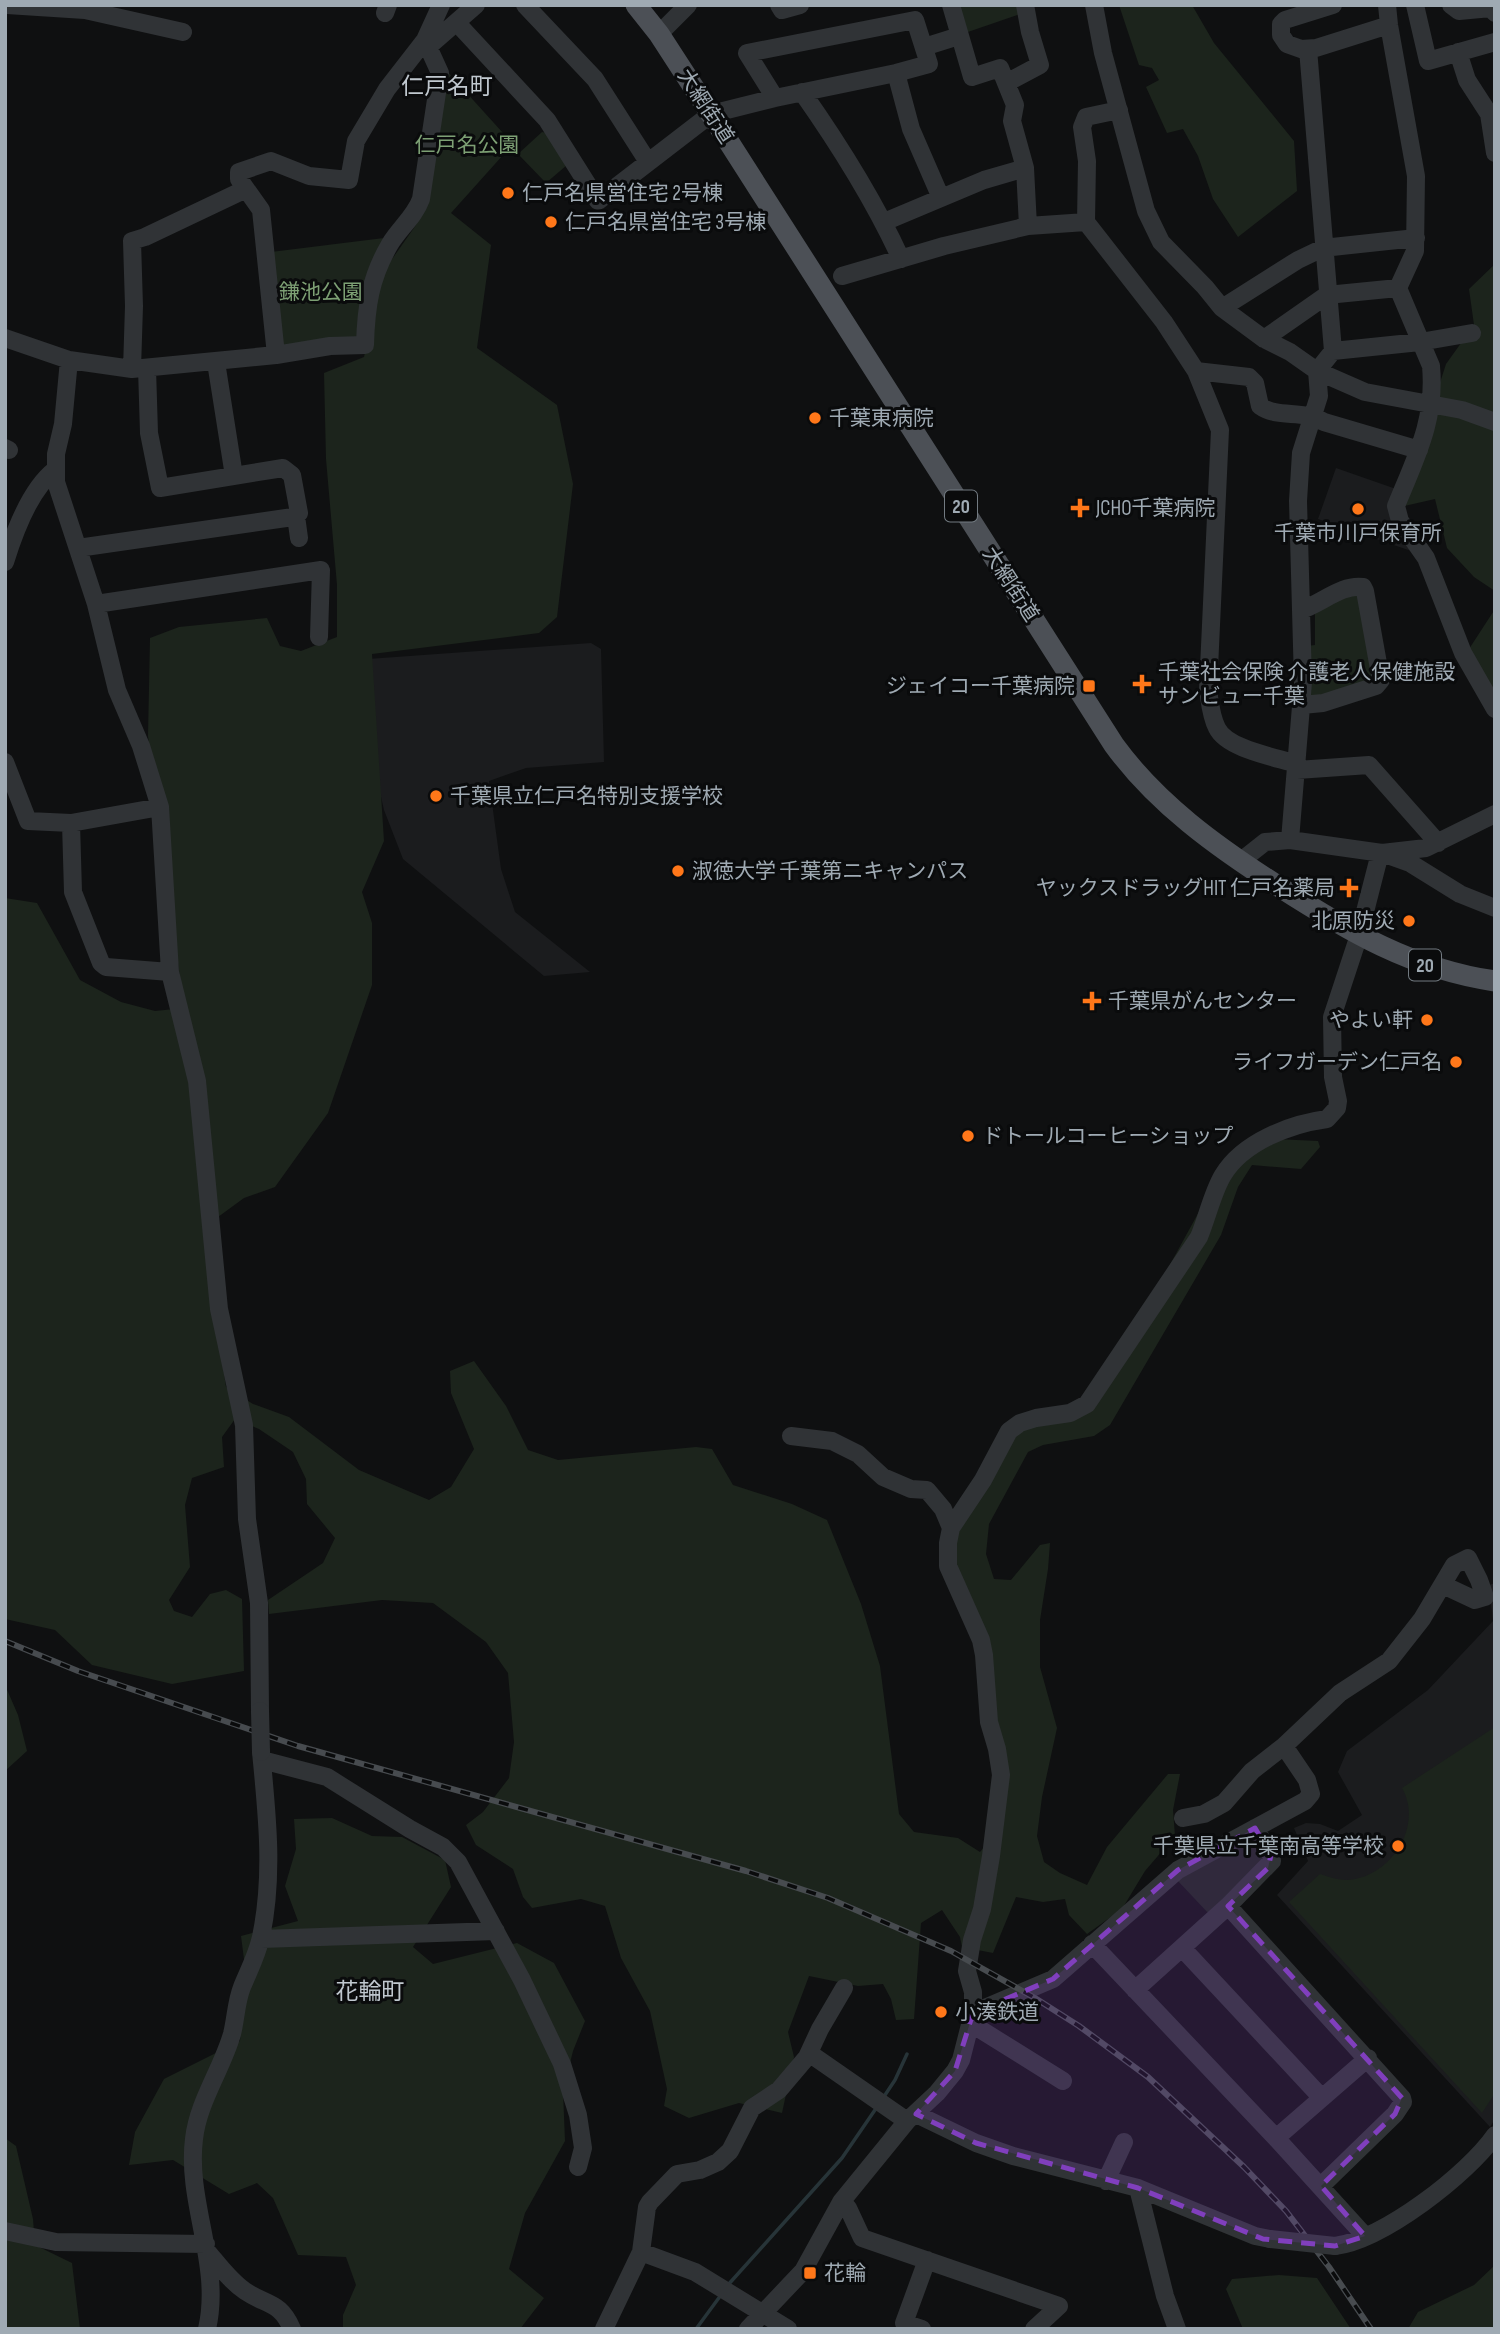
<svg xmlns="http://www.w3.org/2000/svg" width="1500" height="2334" font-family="'Sofia Sans Condensed','Noto Sans JP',sans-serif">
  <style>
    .built { fill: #1b1c1e }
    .green { fill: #1c241c }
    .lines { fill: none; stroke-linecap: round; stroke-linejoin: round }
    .stream { stroke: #273438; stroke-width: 3.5 }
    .minor { stroke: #303336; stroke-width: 18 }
    .major { stroke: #4c5056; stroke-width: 21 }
    .rail-casing { stroke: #474b4f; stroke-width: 6 }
    .rail { stroke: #0a0b0c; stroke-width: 3.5; stroke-dasharray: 10; stroke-linecap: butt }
    .minor-bridge { stroke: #303336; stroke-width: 18 }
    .marked { fill: #803fbd; fill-opacity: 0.2; stroke: #803fbd; stroke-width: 5; stroke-dasharray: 14 9; stroke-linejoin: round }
    .poi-dot { fill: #ff7719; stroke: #0a0b0c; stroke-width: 2.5 }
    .labels { text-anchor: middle; stroke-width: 6; stroke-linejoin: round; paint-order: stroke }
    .shield { fill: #0a0b0c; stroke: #727a81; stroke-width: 2 }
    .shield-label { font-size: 19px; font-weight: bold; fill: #9faab3 }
    .street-label { font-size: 21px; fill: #9faab3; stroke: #0a0b0c }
    .park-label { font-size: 21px; fill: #7da074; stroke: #0a0b0c }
    .poi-label { font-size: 21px; fill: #9faab3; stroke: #0a0b0c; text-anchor: start }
    .neighbourhood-label { font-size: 23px; fill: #c0c8cf; stroke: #0a0b0c }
  </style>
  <rect width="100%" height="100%" fill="#0f1011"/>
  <path class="built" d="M1336 468 1399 490 1420 554 1318 519Z
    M591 643 601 649 604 762 526 768 489 781 501 869 515 912 590 972 544 976 403 859 384 810 374 766 368 659Z
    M1495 1583V2119L1490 2127 1277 1895 1308 1861 1294 1828 1306 1823 1320 1824 1338 1831 1362 1815 1338 1772 1347 1751 1428 1690 1493 1621 1489 1585Z"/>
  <path class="green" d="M958 5H1022L1023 13 965 33Z
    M1119 5H1192L1214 43 1294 141 1297 191 1238 237 1213 199 1198 156 1183 129 1167 133 1146 87 1159 80 1152 68 1139 65Z
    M446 70 513 144 451 213 491 245 477 348 557 405 573 484 557 617 539 633 372 654 384 841 362 892 372 923V985L328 1113 275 1187 244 1198 203 1228 226 1387 253 1404 289 1417 359 1470 429 1500 451 1487 474 1449 451 1393 450 1371 474 1361 506 1406 528 1450 558 1460 696 1447 712 1449 733 1485 792 1504 827 1520 861 1604 880 1666 899 1814 914 1832 958 1838 980 1852 1000 1828 1007 1764 947 1549 1019 1431 1097 1398 1224 1166 1251 1138 1318 1141 1320 1147 1301 1169 1252 1165 1238 1187 1221 1235 1110 1425 1094 1436 1043 1445 1028 1452 989 1524 986 1554 994 1579 1011 1580 1040 1545 1050 1543 1048 1569 1040 1620V1667L1057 1728 1042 1797 1037 1836 1044 1862 1060 1873 1087 1885 1107 1847 1168 1774H1180L1173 1810 1175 1836 1145 1871 1122 1909 1087 1934 1069 1915 1065 1899 1043 1902 1016 1897 993 1953 962 1947 960 1937 942 1910 921 1923 914 2019 896 2020 891 1999 883 1984 858 1986 809 1976 788 2032 794 2057 782 2113 739 2103 689 2118 664 2106 667 2089 650 2011 621 1958 605 1906 581 1899 532 1908 523 1897 513 1869 476 1845 466 1825 483 1812 509 1778 514 1742 508 1673 486 1642 433 1603 382 1600 269 1614 268 1600 323 1563 335 1538 307 1504 306 1479 293 1452 259 1429 235 1419 222 1437 224 1467 192 1478 185 1505 190 1567 169 1600 174 1611 192 1617 210 1594 226 1590 242 1599 244 1671 172 1684 92 1665 55 1630 5 1619V898L37 903 80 980 121 1002 155 1011 184 1008 148 736 150 638 179 627 267 618 280 646 301 651 337 637V585L326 459 324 373 364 357 383 272 416 225Z
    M542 132 547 133 567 165 546 183 518 154Z
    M392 237 364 342 286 348 282 344 271 252Z
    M1495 264V591L1474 577 1447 548 1435 499 1400 507 1446 364 1474 325 1469 289Z
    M1357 591 1375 677 1371 682 1309 698 1307 646 1315 645V609Z
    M1495 609V703L1469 649Z
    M5 1685 18 1715 27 1751 5 1771Z
    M1495 1727V2093L1482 2113 1289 1902 1320 1874C1329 1877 1338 1880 1347 1880 1390 1878 1424 1826 1402 1788Z
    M332 1818 372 1836 402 1837 445 1860 451 1887 413 1947 433 1964 517 1943 554 1963 585 2021 573 2051 563 2091 565 2141 525 2213 509 2269 544 2298 520 2329H343V2315L356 2285 346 2257 298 2255 273 2198 257 2183 229 2194 173 2160 129 2165 135 2132 164 2079 240 2041 245 1967 241 1936 298 1921 285 1886 296 1849 294 1819Z
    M1255 1837 1267 1857 1210 1915 1177 1880Z
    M5 2138 16 2146 33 2219 35 2245 72 2263 80 2329H5Z
    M1495 2265V2329H1408L1418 2312 1474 2285Z
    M1279 2275 1317 2278 1351 2329H1243L1226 2289 1232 2279Z"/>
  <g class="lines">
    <path class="stream" d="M883 2098 895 2080 907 2054
      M727 2286 842 2158 877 2107
      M696 2329 721 2295"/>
    <path class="minor" d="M7 5 85 10 183 32
      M525 5 595 79 648 162
      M779 5 782 10 800 5
      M951 5 972 77 1000 68 1015 105 1012 121 1025 168 1028 226
      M1094 5 1103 53 1146 211 1161 242 1205 287 1222 308 1264 339 1290 352 1317 371 1365 392 1462 410 1495 422
      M1333 5 1285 20 1281 24V35L1287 44 1301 49 1316 48 1389 25
      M1387 5 1389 25 1416 176 1415 251 1398 288 1431 366C1436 420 1416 457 1396 506L1400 521 1426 558 1463 653 1495 709
      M1415 5 1428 61 1495 42
      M1451 5 1459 11 1491 8 1495 13
      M385 13 388 5
      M457 23 547 120 598 201 711 114 775 98 896 73 929 64 915 20 747 53 775 98
      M659 34 688 5
      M429 46 476 5
      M924 47 959 36
      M1308 49 1333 351
      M1458 52 1467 80 1489 114 1495 153
      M896 73 911 129 941 198
      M1006 83 1040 65 1030 32 1025 5
      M802 92C840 146 874 200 901 259
      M1119 110 1086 117 1082 127 1087 161 1086 222 1164 322 1196 371 1220 430 1208 690C1210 703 1211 717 1217 728 1227 749 1275 757 1297 764
      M884 222 984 180 1025 168
      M842 276 944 246 1028 226 1086 222
      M1222 308 1298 260 1323 248 1416 238
      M5 338 69 360 132 369 276 355 330 346 365 345C366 307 370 278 390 244 399 229 415 216 421 199L440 73 425 40
      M1264 339 1327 295 1398 288
      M276 355 261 210 239 179V172L271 161 309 176 349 180 356 141 387 89 425 40 441 5
      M69 360 63 424 56 454V482L96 604 117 690 141 746 160 807 170 972 197 1081 219 1309 244 1425 247 1519 259 1603 260 1711
      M216 362 234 476
      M132 369 134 306 132 241 145 237 246 189
      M1196 371 1249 377 1255 383 1260 406C1278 419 1303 409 1324 422L1419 450
      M5 448 9 450
      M296 516 299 538
      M78 548 293 517 299 513 292 475 283 468 160 488 149 433 147 368
      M5 562C14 533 30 489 55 470
      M96 604 321 570 319 637
      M1301 610C1321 604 1341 584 1363 587L1365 591 1381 680 1376 686 1323 703 1302 705
      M5 762 28 821 71 823 160 807
      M1297 770 1369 765 1438 843
      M71 823 73 892 101 963 106 967 170 972
      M1290 840 1303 682 1298 501 1301 453 1319 396 1317 371 1333 351 1420 342 1472 333
      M1241 861 1265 842 1290 840 1382 853 1410 863 1460 894 1495 908
      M791 1436 832 1441 858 1454 883 1477 911 1489 927 1490 943 1509 951 1528
      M262 1760 327 1777 410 1829 443 1847 458 1862 522 1980 562 2064 578 2115 583 2148 578 2167
      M1183 1818 1204 1814 1224 1803 1252 1771 1284 1746 1340 1693 1389 1661 1422 1619 1454 1565 1468 1558 1479 1580 1485 1597 1475 1600 1443 1585
      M1228 1906 1402 2098 1403 2102 1395 2114 1321 2186
      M261 1939 496 1931
      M1092 1944 1276 2138 1365 2236
      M1182 1948 1321 2097
      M1135 1990 1228 1906 1272 1861 1271 1855 1255 1828
      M973 2013 1053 1979 1178 1870 1305 1801 1311 1794 1307 1780 1284 1746
      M970 2023 1063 2081
      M809 2053 907 2121
      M916 2114 976 2143 1013 2156 1138 2188 1255 2236 1270 2239
      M1276 2138 1368 2058
      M1106 2181 1124 2142
      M1138 2188 1165 2296 1177 2329
      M841 2202 848 2208 862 2238 1059 2306 1034 2329
      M5 2231 56 2242 206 2244
      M1335 2246C1383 2240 1468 2174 1495 2135
      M206 2250C218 2264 230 2281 245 2291 267 2306 280 2301 292 2329
      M641 2252 695 2272 788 2329
      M207 2329C222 2265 186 2202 194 2139 198 2102 222 2069 232 2034 236 2018 236 2002 242 1987 249 1970 257 1955 261 1937 274 1875 267 1814 261 1752
      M604 2329 641 2252 647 2207 650 2202 677 2174 700 2170 718 2162 730 2151 752 2108 779 2090 807 2057 820 2029 844 1988
      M748 2329 803 2271 841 2202 907 2121 937 2093 955 2071 961 2060 973 2013V1992L967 1971 972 1940 982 1909 991 1856 1001 1775 997 1749 989 1722 984 1655 981 1640 948 1566V1543L951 1528 983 1480 1009 1431 1020 1423 1036 1418 1070 1413 1087 1404 1199 1237C1207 1218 1213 1191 1223 1175 1243 1142 1290 1124 1327 1119L1337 1108 1338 1101 1333 1077 1332 1017 1359 935 1378 861 1382 853 1426 848 1495 814
      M922 2329 904 2323 927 2260"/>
    <path class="major" d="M636 5 659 34 718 125 1114 745C1157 804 1217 847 1278 886 1348 931 1412 969 1495 981"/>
    <defs>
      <path id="rail" d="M5 1641 78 1671 298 1746 746 1871 828 1898 951 1951 1035 1998 1079 2026 1148 2077 1244 2167 1286 2211 1329 2267 1371 2329"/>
    </defs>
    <use href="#rail" class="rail-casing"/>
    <use href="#rail" class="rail"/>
    <path class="minor-bridge" d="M260 1711 261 1752
      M1270 2239 1335 2246"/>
  </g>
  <path class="marked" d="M1255 1828 1271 1855 1268 1868 1228 1906 1402 2098 1395 2114 1321 2186 1365 2236 1335 2246 1263 2239 1138 2188 976 2143 916 2114 955 2071 973 2013 1053 1979 1178 1870Z"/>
  <g class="poi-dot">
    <circle cx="508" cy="193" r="7"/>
    <circle cx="551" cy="222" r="7"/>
    <circle cx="815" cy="418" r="7"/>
    <path d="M1076.5 497.5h7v7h7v7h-7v7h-7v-7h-7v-7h7z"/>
    <circle cx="1358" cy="509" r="7"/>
    <path d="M1138.5 673.5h7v7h7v7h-7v7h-7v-7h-7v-7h7z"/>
    <rect x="1082" y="679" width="14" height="14" rx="3.5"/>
    <circle cx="436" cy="796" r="7"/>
    <circle cx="678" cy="871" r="7"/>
    <path d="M1345.5 877.5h7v7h7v7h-7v7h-7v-7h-7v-7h7z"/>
    <circle cx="1409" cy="921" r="7"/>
    <path d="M1088.5 990.5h7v7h7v7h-7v7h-7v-7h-7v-7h7z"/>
    <circle cx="1427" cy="1020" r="7"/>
    <circle cx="1456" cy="1062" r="7"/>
    <circle cx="968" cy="1136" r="7"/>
    <circle cx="1398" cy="1846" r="7"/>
    <circle cx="941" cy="2012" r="7"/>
    <rect x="803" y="2266" width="14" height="14" rx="3.5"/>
  </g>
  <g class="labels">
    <g class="shield">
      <rect x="945" y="490.5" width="32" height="31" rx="5"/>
      <rect x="1409" y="949.5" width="32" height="31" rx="5"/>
    </g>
    <g class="shield-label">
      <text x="961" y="513">20</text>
      <text x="1425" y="972">20</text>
    </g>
    <g class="street-label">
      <text transform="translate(706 106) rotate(57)" y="7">大網街道</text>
      <text transform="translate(1011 584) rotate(57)" y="7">大網街道</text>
    </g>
    <g class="park-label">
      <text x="467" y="152">仁戸名公園</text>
      <text x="321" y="299">鎌池公園</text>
    </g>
    <g class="poi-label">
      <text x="522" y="200">仁戸名県営住宅 2号棟</text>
      <text x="565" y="229">仁戸名県営住宅 3号棟</text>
      <text x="829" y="425">千葉東病院</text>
      <text x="1096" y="515">JCHO千葉病院</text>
      <text x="1358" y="540" text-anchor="middle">千葉市川戸保育所</text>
      <text x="1158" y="679">千葉社会保険 介護老人保健施設<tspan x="1158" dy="24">サンビュー千葉</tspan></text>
      <text x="1075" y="693" text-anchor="end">ジェイコー千葉病院</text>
      <text x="450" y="803">千葉県立仁戸名特別支援学校</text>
      <text x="692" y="878">淑徳大学 千葉第ニキャンパス</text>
      <text x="1335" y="895" text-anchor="end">ヤックスドラッグHIT 仁戸名薬局</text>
      <text x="1395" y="928" text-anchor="end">北原防災</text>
      <text x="1108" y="1008">千葉県がんセンター</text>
      <text x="1413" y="1027" text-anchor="end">やよい軒</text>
      <text x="1442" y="1069" text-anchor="end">ライフガーデン仁戸名</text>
      <text x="982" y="1143">ドトールコーヒーショップ</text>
      <text x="1384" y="1853" text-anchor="end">千葉県立千葉南高等学校</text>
      <text x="955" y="2019">小湊鉄道</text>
      <text x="824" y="2280">花輪</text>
    </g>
    <g class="neighbourhood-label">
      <text x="447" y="94">仁戸名町</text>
      <text x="370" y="1999">花輪町</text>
    </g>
  </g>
  <rect width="1500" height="2334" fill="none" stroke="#9faab3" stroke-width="14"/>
</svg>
